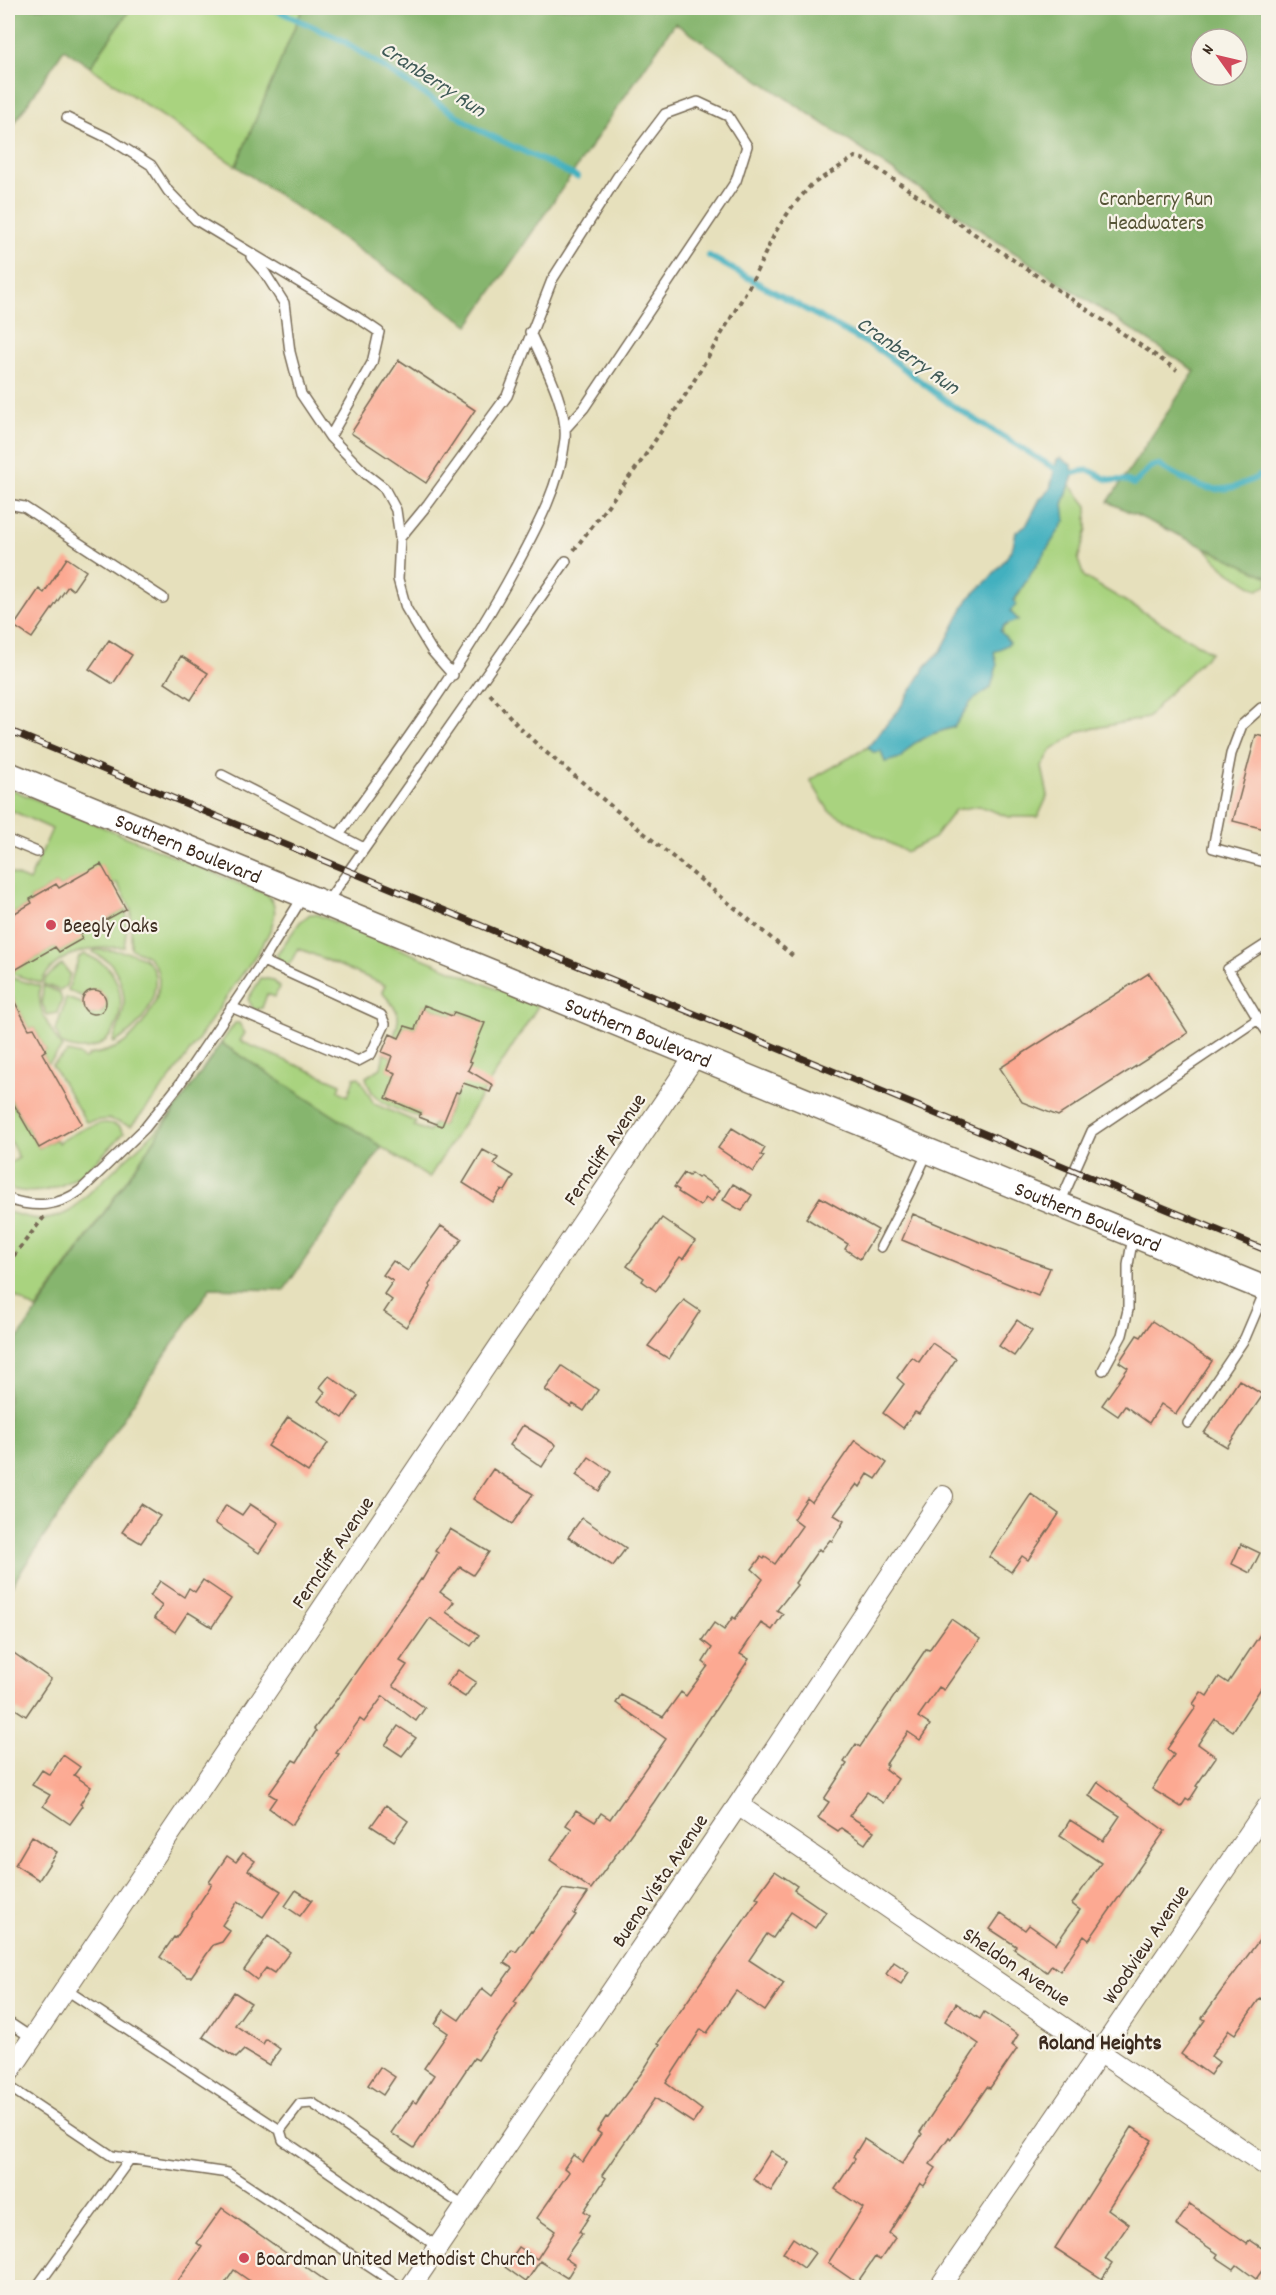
<svg xmlns="http://www.w3.org/2000/svg" width="1276" height="2295" font-family="Dekko,sans-serif">
  <style>
    .green { fill: #a9d37f; stroke: #727e4e; stroke-width: 1.5 }
    .forest { fill: #86b56e; stroke: #607046; stroke-width: 1.5; fill-rule: evenodd }
    .water { fill: #43b0bf; stroke: #3f6d6e; stroke-width: 1.5 }
    .lines { fill: none; stroke-linecap: round; stroke-linejoin: round }
    .stream { stroke: #43b0bf; stroke-width: 6 }
    .building { fill: #fca992 }
    .service-casing { stroke: #776a55; stroke-width: 12 }
    .minor-casing { stroke: #776a55; stroke-width: 22 }
    .tertiary-casing { stroke: #776a55; stroke-width: 27 }
    .path { stroke: #776a55; stroke-width: 4; stroke-dasharray: 4.5 4.5; stroke-linecap: butt }
    .service { stroke: #fff; stroke-width: 9 }
    .minor { stroke: #fff; stroke-width: 20 }
    .tertiary { stroke: #fff; stroke-width: 24 }
    .rail-casing { stroke: #3b2a1e; stroke-width: 7 }
    .rail { stroke: #f7f3e8; stroke-width: 4.5; stroke-dasharray: 14; stroke-linecap: butt }
    .poi-dot { fill: #d1495b; stroke: #f7f3e8; stroke-width: 2 }
    .labels { text-anchor: middle; stroke-width: 4.5; stroke-linejoin: round; paint-order: stroke }
    .park-label { font-size: 21px; fill: #565436; stroke: #f7f3e8 }
    .street-label { font-size: 21px; fill: #3b2a1e; stroke: #f7f3e8 }
    .poi-label { font-size: 21px; fill: #3b2a1e; stroke: #f7f3e8; text-anchor: start }
    .water-label { font-size: 22px; font-style: italic; fill: #3e5956; stroke: #f7f3e8 }
    .neighbourhood-label { font-size: 22px; font-weight: bold; fill: #3b2a1e; stroke: #f7f3e8 }
  </style>
  <rect width="100%" height="100%" fill="#f7f3e8"/>
  <filter id="ink" filterUnits="userSpaceOnUse"><feTurbulence type="fractalNoise" baseFrequency=".0167" numOctaves="2"/><feDisplacementMap in="SourceGraphic" scale="12" xChannelSelector="R" yChannelSelector="G"/><feConvolveMatrix kernelMatrix="1 2 1 2 8 2 1 2 1" color-interpolation-filters="sRGB"/></filter>
  <filter id="wash" filterUnits="userSpaceOnUse"><feTurbulence type="fractalNoise" baseFrequency=".008" numOctaves="4" result="noise"/><feDisplacementMap in="SourceGraphic" scale="24" xChannelSelector="R" yChannelSelector="G"/><feGaussianBlur stdDeviation="1.35" result="paint"/><feColorMatrix in="noise" values="0 0 0 0 0 0 0 0 0 0 0 0 0 0 0 0 0 1.4 0 .05"/><feComposite in="paint" operator="in"/></filter>
  <g filter="url(#wash)">
    <rect width="100%" height="100%" fill="#e6e0bc"/>
    <path class="green" d="M131 8H303L236 166 90 67Z
      M1070 484 1087 506V529L1078 560 1084 577 1211 652 1171 691 1147 718 1080 731 1051 751 1042 767 1048 795 1038 817H1009L979 806 955 810 934 838 906 852 829 811 810 780 868 747 873 752 881 751 900 758 913 744 932 734 954 727 971 702 991 687 997 666 994 652 1003 645C999 626 1001 627 1018 619L1009 611 1030 574 1049 546Z
      M1268 495V585L1258 590 1226 570 1185 527Z
      M8 788 268 895C276 905 276 914 272 925 267 942 246 969 235 984 203 1033 171 1082 131 1126L109 1119 86 1122 52 1065 68 1052 79 1055 83 1059 87 1058 89 1055C100 1053 111 1051 121 1045 144 1030 176 981 148 957 143 953 137 951 131 949V908L117 883 112 884 101 865 59 888 56 884 30 899 32 903 8 917V872L29 881 52 829 8 809Z
      M126 909 127 925 124 947C93 946 55 952 41 983L9 973 55 947 59 952 81 939 80 934Z
      M310 914H316L538 1006 429 1178 221 1043 235 1023H239L245 1033 240 1041 341 1084 339 1091 348 1096 354 1078 359 1077 374 1104 416 1122 414 1126 429 1132 434 1123 442 1126 471 1062 469 1061 484 1023 455 1012 452 1016 424 1005 415 1029 405 1026 399 1038 394 1036C403 1011 397 1011 382 992L385 985 298 948 291 962 284 965 278 960 277 954 300 922Z
      M95 950C110 950 127 950 141 957 165 969 154 1002 142 1019 135 1029 124 1037 114 1043L113 1041C122 1017 129 1003 119 978 116 972 114 966 109 962 104 958 98 956 93 952Z
      M85 954C93 958 103 962 109 969 137 1004 112 1068 61 1044L56 1031 66 998 81 1003 90 1015 103 1012 107 999 98 990 85 992 83 997 68 990 79 957Z
      M62 964 70 974 66 986 60 990 43 984 46 978Z
      M8 977 40 986C36 1010 50 1028 62 1048L48 1064 42 1053 46 1050 34 1028 29 1029 8 989Z
      M261 978 273 980 279 987 275 997 267 994 262 1008 254 1010 248 999Z
      M43 986 59 992 62 1000 57 1013 47 1015 42 1003Z
      M384 1053 392 1057 387 1069 396 1073 386 1098 421 1113 419 1117C396 1109 371 1104 366 1077L381 1068Z
      M8 1095 39 1148 56 1139 58 1143C74 1133 111 1110 124 1133 91 1167 59 1204 8 1188V1164L19 1158 8 1137Z
      M182 1100 36 1310 8 1292V1212C33 1219 46 1224 70 1211L159 1128Z"/>
    <path class="forest" d="M8 8H131L90 67 64 49 8 133Z
      M303 8H1268V577L1108 502 1195 371 998 242 675 23 469 325 236 166ZM1201 39H1237V75H1201Z
      M221 1043 382 1147 284 1290 210 1288 8 1591V1353Z"/>
    <path class="water" d="M1061 458 1071 465 1074 473 1063 504 1065 521 1014 600 1016 605 1010 611 1018 620 1003 626 1000 631 1010 643 994 652 997 666 991 687 971 702 954 727 932 734 913 744 900 758 885 762 881 751 873 752 868 747 900 708 926 666 941 651 968 599 989 579 1007 557 1013 546 1016 532 1027 524 1040 499 1050 489 1057 459Z"/>
    <g class="lines">
      <path class="stream" d="M272 8 342 40 479 130 577 177
        M709 256 881 351 950 404 1054 468
        M1264 272 1268 276
        M1074 473C1097 465 1094 478 1111 480 1122 481 1123 478 1134 484L1151 467 1158 465C1181 477 1207 496 1234 487 1245 484 1257 477 1268 472"/>
    </g>
    <g id="blocks">
      <path class="building" d="M399 360 475 410 426 483 351 433Z
        M67 558 86 571 73 590 68 586 32 638 14 626 39 589 44 593Z
        M109 640 132 655 113 684 89 669Z
        M181 656 208 673 191 700 165 683Z
        M1256 735 1269 738V830L1233 821Z
        M101 864 126 909 80 934 82 939 59 952 55 947 8 974V917L32 903 30 899 56 884 59 888Z
        M1149 973 1188 1033 1058 1116 1022 1102 1000 1068Z
        M8 989 29 1029 34 1028 46 1050 42 1053 82 1124 39 1148 8 1094Z
        M82 1002a12 12 0 1 1 24 0a12 12 0 1 1-24 0Z
        M424 1005 452 1016 454 1012 485 1023 469 1061 472 1062 468 1070 493 1085 490 1092 463 1083 459 1093 456 1092 442 1126 419 1117 421 1113 386 1098 396 1073 387 1070 392 1056 382 1052 390 1034 399 1038 405 1026 415 1029Z
        M732 1128 765 1148 761 1155 764 1156 753 1172 718 1148Z
        M483 1150 498 1158 494 1164 514 1176 505 1191 501 1190 493 1202 463 1183Z
        M684 1173 689 1176 691 1173 698 1178 700 1176 720 1190 712 1201 706 1198 700 1206 678 1192 679 1190 674 1187Z
        M733 1184 752 1195 742 1211 723 1200Z
        M820 1197 878 1230 860 1259 845 1249 848 1244 806 1218Z
        M913 1214 994 1248 1050 1268 1038 1296 902 1240Z
        M662 1218 695 1241 683 1259 680 1257 656 1291 642 1281 644 1278 627 1266Z
        M441 1226 462 1239 429 1285 431 1287 406 1327 384 1312 392 1300 384 1294 393 1281 383 1275 393 1261 408 1271Z
        M684 1300 700 1311 669 1359 648 1346Z
        M1017 1320 1032 1331 1014 1356 999 1346Z
        M1152 1321 1212 1361 1176 1414 1161 1404 1149 1423 1125 1406 1118 1416 1102 1405 1128 1368 1119 1362 1137 1335 1141 1337Z
        M932 1343 956 1359 919 1414 915 1412 903 1428 883 1413 904 1384 897 1378 912 1357 919 1362Z
        M562 1366 598 1390 584 1411 573 1404 571 1407 545 1390Z
        M329 1376 358 1396 343 1418 318 1401 325 1392 320 1387Z
        M1239 1380 1263 1395 1227 1447 1204 1433Z
        M288 1417 328 1443 308 1472 268 1446Z
        M523 1425 556 1445 542 1467 510 1445Z
        M855 1440 887 1463 876 1479 868 1474 860 1487 857 1484 834 1515 844 1521 832 1541 830 1540 821 1551 819 1549 795 1583 797 1585 777 1610 783 1614 772 1630 761 1623 740 1654 749 1659 654 1802 591 1889 550 1860 572 1829 566 1825 576 1810 595 1822 601 1813 610 1819 666 1739 616 1703 621 1695 663 1717 681 1692 686 1696 708 1666 703 1662 712 1648 702 1640 714 1623 724 1630 733 1617 735 1619 763 1579 752 1569 761 1557 764 1559 765 1557 775 1564 802 1526 793 1519 807 1498 812 1502Z
        M589 1457 611 1472 599 1491 576 1475Z
        M493 1469 533 1494 512 1524 473 1499Z
        M1031 1494 1059 1514 1028 1560 1022 1556 1011 1572 989 1557Z
        M141 1504 160 1516 141 1543 122 1532Z
        M250 1504 279 1523 259 1553 215 1523 226 1505 242 1515Z
        M582 1518 626 1548 613 1566 568 1537Z
        M450 1529 489 1552 473 1575 460 1567 440 1592 454 1602 446 1612 479 1635 471 1646 430 1618 400 1661 407 1665 393 1685 425 1708 416 1721 383 1696 364 1722 360 1719 336 1753 339 1754 292 1825 269 1808 276 1798 269 1794 293 1760 297 1762 316 1731 314 1729 339 1696 421 1579 422 1580 438 1553 435 1551Z
        M1241 1544 1260 1553 1250 1573 1232 1564Z
        M203 1580 231 1599 212 1627 188 1612 175 1632 154 1618 162 1606 150 1596 160 1581 184 1597 189 1588 195 1592Z
        M951 1619 980 1639 944 1690 939 1687 918 1717 930 1725 920 1740 908 1732 886 1764 888 1765 885 1769 898 1779 883 1803 867 1792 849 1816 874 1831 865 1844 841 1828 838 1831 818 1818 829 1802 824 1799 847 1764 844 1762 856 1744 860 1747 926 1649 929 1650Z
        M1269 1621V1676L1233 1731 1215 1719 1198 1744 1216 1757 1196 1786 1198 1787 1189 1801 1186 1799 1181 1807 1152 1789 1174 1755 1167 1749 1196 1707 1193 1704 1201 1692 1207 1696 1219 1677 1228 1683Z
        M8 1649 51 1679 26 1716 8 1704Z
        M458 1670 476 1682 465 1697 446 1685Z
        M398 1726 416 1738 402 1756 385 1745Z
        M63 1755 80 1767 74 1775 91 1787 80 1804 83 1806 70 1824 43 1806 50 1795 32 1785 42 1770 50 1775Z
        M1098 1782 1165 1831 1089 1940 1084 1936 1060 1971 1052 1965 1047 1972 1014 1949 1016 1946 990 1929 1001 1913 1025 1930 1029 1925 1056 1944 1080 1910 1072 1904 1101 1863 1060 1836 1070 1820 1103 1841 1120 1816 1089 1796Z
        M386 1805 408 1821 394 1841 371 1826Z
        M32 1836 57 1852 39 1880 15 1865Z
        M243 1853 255 1861 248 1870 281 1891 263 1917 238 1901 222 1925 230 1931 222 1942 213 1945 191 1977H187L160 1957 174 1937 176 1938 212 1884 209 1882 227 1856 236 1862Z
        M775 1871 797 1886 794 1890 826 1912 815 1928 791 1912 773 1938 767 1934 749 1960 784 1983 765 2011 736 1991 707 2033 701 2029 666 2083 702 2110 693 2123 655 2098 602 2175 606 2178 584 2211 590 2215 579 2232 582 2234 565 2258 575 2265 567 2278 540 2261 526 2282 505 2267 519 2247 537 2259 555 2231 537 2218 569 2172 564 2168 573 2155 583 2162 601 2134 597 2131 606 2117 608 2118 643 2071 660 2044 658 2043 759 1899 756 1897Z
        M563 1889 588 1893 574 1914 576 1915 514 2002 517 2004 478 2060 474 2058 414 2148 391 2133 413 2101 416 2103 434 2075 424 2068 448 2033 435 2024 444 2010 459 2020 482 1988 492 1996 512 1968 504 1963 512 1950 516 1952 531 1931 532 1932Z
        M296 1890 312 1900 300 1916 285 1906Z
        M1269 1927V1968L1262 1977 1269 1981V2003L1260 1998 1235 2034 1229 2030 1211 2056 1219 2062 1210 2075 1181 2054 1205 2020 1202 2018 1219 1994Z
        M268 1936 290 1952 274 1973 266 1968 257 1980 244 1970Z
        M894 1962 909 1972 901 1984 886 1974Z
        M234 1992 251 2003 235 2025 263 2044 266 2039 280 2049 269 2065 244 2050 236 2058 203 2037Z
        M956 2003 980 2019 984 2012 1018 2035 1012 2045 1017 2049 990 2088 987 2087 951 2139 949 2137 930 2164 936 2168 924 2186 920 2183 889 2233 895 2238 880 2260 875 2257 857 2283 828 2263 863 2208 835 2189 855 2159 853 2157 864 2139 902 2164 922 2134 920 2132 979 2044 945 2021Z
        M380 2067 395 2077 383 2095 368 2085Z
        M1132 2127 1152 2140 1108 2209 1129 2224 1105 2259 1112 2264 1102 2279 1055 2248Z
        M771 2151 789 2163 771 2191 753 2179Z
        M1190 2204 1247 2244 1250 2240 1269 2253V2261L1256 2279 1237 2265 1234 2269 1216 2257 1218 2254 1176 2225Z
        M222 2208 336 2288H260L234 2270 222 2288H173L202 2247 197 2243Z
        M793 2238 815 2253 804 2268 783 2253Z"/>
    </g>
  </g>
  <g filter="url(#ink)">
    <use href="#blocks" fill-opacity="0" stroke="#776a55" stroke-width="1.5"/>
    <g class="lines">
      <defs>
        <path id="service" d="M67 118 110 139 151 165 168 191 196 220 357 317 379 332 372 363 330 437
          M251 257 265 273 284 303 290 352 301 394 330 437 366 474 384 488 396 510 400 538 398 579 406 608 432 651 453 675
          M8 504 24 507 163 598
          M400 538 428 504 507 396 552 280 618 176 665 114 698 102 728 116 747 146 736 181 584 408 565 429
          M1268 710 1261 708 1242 725 1231 754 1213 848 1268 863
          M222 775 364 848
          M339 835C401 748 464 663 514 570 536 529 560 486 565 439 568 407 543 362 530 332
          M8 840 37 852
          M327 902 566 561
          M231 1007 358 1061 371 1054 385 1024 381 1015 263 961
          M1258 1019 1228 969 1268 943
          M8 1199C35 1208 58 1207 81 1190L145 1128 179 1085 263 961 304 895
          M1060 1203 1092 1131 1258 1019 1268 1033
          M881 1247 910 1191 928 1151
          M1103 1370 1122 1335 1128 1310V1265L1133 1237
          M1188 1423 1245 1338 1265 1291
          M65 1989 280 2130 300 2104 312 2103 465 2207
          M8 2022 32 2038
          M8 2086 112 2156 228 2173 402 2288
          M280 2130 283 2140 438 2247
          M36 2288 129 2160"/>
        <path id="minor" d="M738 1805 1268 2167
          M8 2074 695 1056
          M410 2288 738 1805 943 1496
          M939 2288 1268 1806"/>
        <g id="tertiary">
          <path id="s1" d="M8 774 1268 1290"/>
        </g>
      </defs>
      <use href="#service" class="service-casing"/>
      <use href="#minor" class="minor-casing"/>
      <use href="#tertiary" class="tertiary-casing"/>
      <path class="path" d="M574 550 640 463 688 391 749 287 776 231 792 207 811 185 855 157 863 159 1177 370
        M490 694 519 727 542 749 793 956
        M8 1263 44 1217"/>
      <use href="#service" class="service"/>
      <use href="#minor" class="minor"/>
      <use href="#tertiary" class="tertiary"/>
      <defs>
        <path id="rail" d="M8 730 1268 1251"/>
      </defs>
      <use href="#rail" class="rail-casing"/>
      <use href="#rail" class="rail"/>
    </g>
  </g>
  <g class="poi-dot">
    <circle cx="51" cy="925" r="6"/>
    <circle cx="244" cy="2258" r="6"/>
  </g>
  <g class="labels">
    <g class="park-label">
      <text x="1156" y="205">Cranberry Run<tspan x="1156" dy="24">Headwaters</tspan></text>
    </g>
    <g class="street-label">
      <text dy="7" stroke="none"><textPath href="#s1" startOffset="195">Southern Boulevard</textPath></text>
      <text dy="7" stroke="none"><textPath href="#s1" startOffset="681">Southern Boulevard</textPath></text>
      <text transform="translate(604 1149) rotate(-56)" y="7">Ferncliff Avenue</text>
      <text dy="7" stroke="none"><textPath href="#s1" startOffset="1167">Southern Boulevard</textPath></text>
      <text transform="translate(332 1552) rotate(-56)" y="7">Ferncliff Avenue</text>
      <text transform="translate(659 1880) rotate(-56)" y="7">Buena Vista Avenue</text>
      <text transform="translate(1145 1944) rotate(-56)" y="7">Woodview Avenue</text>
      <text transform="translate(1017 1966) rotate(34)" y="7">Sheldon Avenue</text>
    </g>
    <g class="poi-label">
      <text x="63" y="932">Beegly Oaks</text>
      <text x="256" y="2265">Boardman United Methodist Church</text>
    </g>
    <g class="water-label">
      <text transform="translate(434 78) rotate(33)" y="8">Cranberry Run</text>
      <text transform="translate(909 354) rotate(35)" y="8">Cranberry Run</text>
    </g>
    <g class="neighbourhood-label">
      <text x="1100" y="2049">Roland Heights</text>
    </g>
  </g>
  <rect width="1276" height="2295" fill="none" stroke="#f7f3e8" stroke-width="30"/>
  <g transform="translate(1219 57) rotate(304)"><circle r="28" fill="#f7f3e8" stroke="#aca397" stroke-width="1.5"/>
  <path d="M0-4.5L10 22L0 15L-10 22Z" fill="#d1495b"/>
  <text y="-9" font-size="16" font-weight="bold" text-anchor="middle" fill="#3b2a1e">N</text>
  </g>
</svg>
